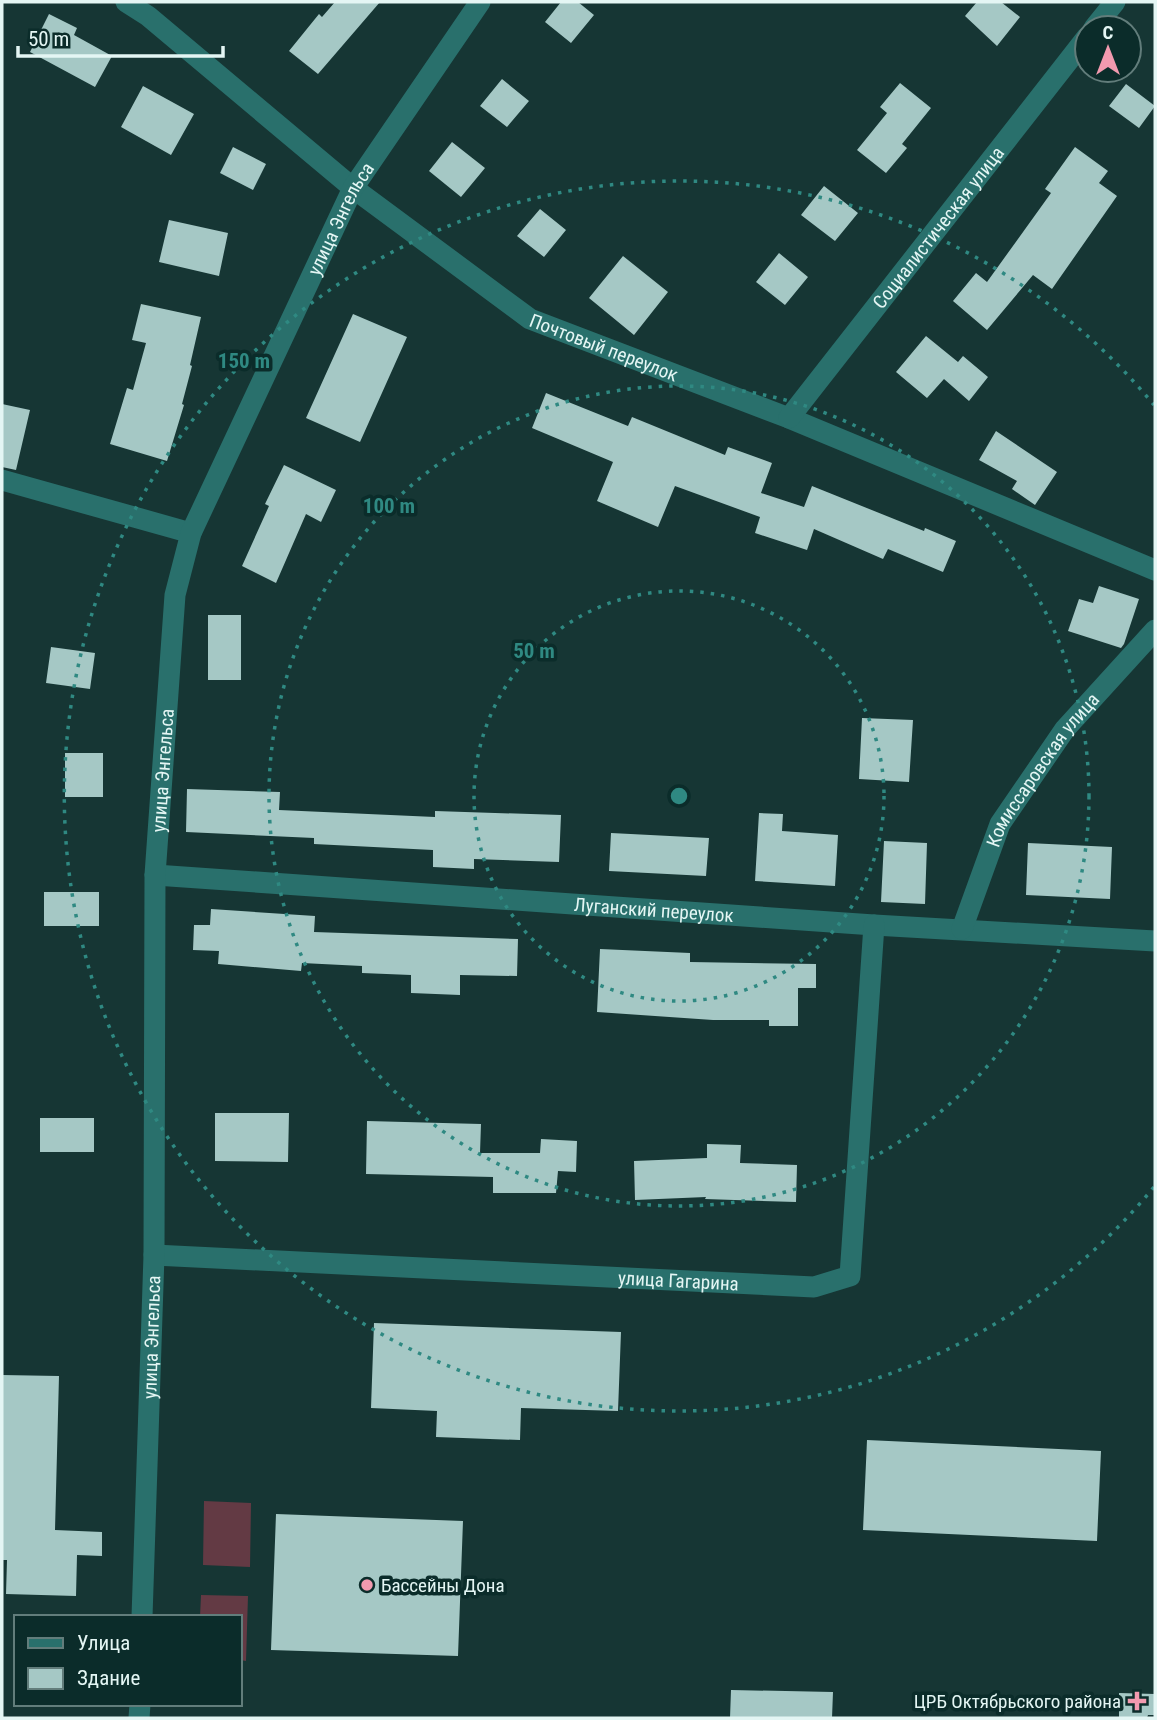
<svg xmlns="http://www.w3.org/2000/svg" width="1157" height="1720" font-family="'Roboto Condensed',sans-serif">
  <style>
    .green { fill: #633a44 }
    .building { fill: #a5c8c5 }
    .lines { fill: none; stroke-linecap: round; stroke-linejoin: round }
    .minor { stroke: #29706c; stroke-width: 21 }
    .ring { fill: none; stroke: #2f8982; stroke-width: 3.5; stroke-dasharray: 3.5 7 }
    .poi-dot { fill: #f29aaf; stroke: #0b2c2a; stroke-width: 2.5 }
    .labels { text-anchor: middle; stroke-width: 7; stroke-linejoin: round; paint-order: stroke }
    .street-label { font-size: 19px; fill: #e4f6f4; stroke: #0b2c2a }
    .poi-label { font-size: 19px; fill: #e4f6f4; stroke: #0b2c2a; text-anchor: start }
    .centre { fill: #2f8982; stroke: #0b2c2a; stroke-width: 3.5 }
    .ring-label { font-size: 21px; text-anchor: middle; font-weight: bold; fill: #2f8982; stroke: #0b2c2a; stroke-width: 7; stroke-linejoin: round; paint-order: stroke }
  </style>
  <rect width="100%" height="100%" fill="#163634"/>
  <path class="green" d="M204 1501 251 1503 250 1567 203 1565Z
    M201 1595 248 1596 246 1661 240 1660V1617H200Z"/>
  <path class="building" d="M335 2H380L318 74 289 51 319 14 322 17Z
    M561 2H578L594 15 571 43 545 22Z
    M977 2H1001L1020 17 997 46 965 16Z
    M49 14 77 28 74 35 112 56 95 87 30 52Z
    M502 79 529 101 507 127 480 106Z
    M900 83 931 108 902 144 907 148 886 173 857 150 887 113 880 107Z
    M1126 84 1155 106 1139 128 1109 106Z
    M143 86 194 114 171 155 121 127Z
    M452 142 485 168 461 197 429 171Z
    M233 147 266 164 253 190 220 173Z
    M1075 147 1108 171 1099 183 1117 196 1052 289 1033 275 987 330 953 301 976 273 987 282 1051 193 1045 189Z
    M824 186 858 213 835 241 801 215Z
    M540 209 566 230 544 257 517 236Z
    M169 220 228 233 219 276 159 262Z
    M779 253 808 277 785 305 756 282Z
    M623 256 668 292 634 335 589 298Z
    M141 304 201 317 190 365 192 366 182 404 184 405 167 461 110 444 127 388 133 390 146 343 132 340Z
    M353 314 407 337 360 442 306 418Z
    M926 336 958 362 963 356 988 377 969 401 944 379 927 398 896 372Z
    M546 393 628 426 632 417 725 455 728 447 772 463 761 493 804 507 812 486 924 531 925 528 956 541 943 572 888 549 883 559 814 529 807 550 755 533 760 517 675 486 658 527 597 501 613 462 532 428Z
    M2 404 30 410 16 470 2 467Z
    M996 431 1057 472 1035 505 1012 489 1017 481 979 460Z
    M284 465 336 490 321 522 306 514 276 583 242 566 269 506 265 504Z
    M1099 586 1139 599 1124 644 1121 648 1068 631 1079 599 1093 603Z
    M208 615H241V680H208Z
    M51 647 95 653 90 689 46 683Z
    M862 718 913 720 909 782 859 779Z
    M65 753H103V797H65Z
    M187 789 280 792 279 810 435 817V811L561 815 559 862 474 859V869L433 867V850L314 844V838L186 832Z
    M759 813 783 814 782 831 838 835 835 886 755 881Z
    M611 833 709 838 706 876 609 871Z
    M884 841 927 843 925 904 881 902Z
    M1028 843 1112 847 1110 899 1026 895Z
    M44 892H99V926H44Z
    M211 909 315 916 314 932 518 939 517 976 460 975V995L411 993V975L362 973V966L302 963 301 971 218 964 219 951 193 950 194 925H210Z
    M600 949 690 953V962L816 964V988H798V1026H769V1020H713L597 1012Z
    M215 1113H289L288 1162 215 1161Z
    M40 1118H94V1152H40Z
    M367 1121 481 1124 480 1153H540L541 1139 577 1141 576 1172 558 1171 556 1193H493V1177L366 1174Z
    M707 1144 741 1145 740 1163 797 1165 796 1202 705 1199 706 1197 635 1200 634 1161 707 1158Z
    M374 1323 621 1332 618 1411 521 1408 520 1440 436 1437 437 1411 371 1408Z
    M2 1375 59 1376 55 1530 102 1532V1556L77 1555 76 1596 6 1594 7 1560H2Z
    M867 1440 1101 1451 1097 1541 863 1530Z
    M276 1514 463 1521 458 1656 271 1650Z
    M731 1690 833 1692 832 1718H730Z
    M1119 1693 1155 1694V1715H1148L1147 1718H1119Z"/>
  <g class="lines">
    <g class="minor">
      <path id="s1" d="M126 2 148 16 353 188 530 319 789 418 1155 570"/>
      <path d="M1094 28 1115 2"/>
      <path id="s2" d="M789 418 1087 37"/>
      <path d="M2 480 191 533"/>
      <path id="s3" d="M155 875 874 925 1155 941"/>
      <path id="s4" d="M962 929 1000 824 1065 729 1155 630"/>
      <path id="s5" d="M154 1255 814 1287 850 1276 874 925"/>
      <path id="s6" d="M142 1617 154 1255 155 875 175 595 191 533 353 188 480 2"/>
      <path d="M139 1718 140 1704"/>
    </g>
  </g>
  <g class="ring">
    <circle cx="679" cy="796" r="205"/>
    <circle cx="679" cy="796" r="410"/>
    <path d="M1154 1187A615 615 0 1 1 1154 405"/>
  </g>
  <g class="poi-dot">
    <circle cx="367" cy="1585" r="7"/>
    <path d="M1133.5 1690.5h7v7h7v7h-7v7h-7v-7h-7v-7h7z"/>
  </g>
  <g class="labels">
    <g class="street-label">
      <text dy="7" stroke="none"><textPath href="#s6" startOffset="1435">улица Энгельса</textPath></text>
      <text dy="7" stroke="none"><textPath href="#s2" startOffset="242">Социалистическая улица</textPath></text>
      <text dy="7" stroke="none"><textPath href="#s1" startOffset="593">Почтовый переулок</textPath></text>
      <text dy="7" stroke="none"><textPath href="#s6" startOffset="847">улица Энгельса</textPath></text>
      <text dy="7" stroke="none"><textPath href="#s4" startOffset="180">Комиссаровская улица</textPath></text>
      <text dy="7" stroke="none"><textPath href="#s3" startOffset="500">Луганский переулок</textPath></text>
      <text dy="7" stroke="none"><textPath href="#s5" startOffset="525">улица Гагарина</textPath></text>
      <text dy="7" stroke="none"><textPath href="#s6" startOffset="280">улица Энгельса</textPath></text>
    </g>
    <g class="poi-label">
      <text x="381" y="1592">Бассейны Дона</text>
      <text x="1121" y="1708" text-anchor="end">ЦРБ Октябрьского района</text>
    </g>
  </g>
  <circle cx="679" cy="796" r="10" class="centre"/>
  <g class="ring-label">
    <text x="244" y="368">150 m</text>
    <text x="389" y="513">100 m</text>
    <text x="534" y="658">50 m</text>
  </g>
  <rect width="1157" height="1720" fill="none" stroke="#e4f6f4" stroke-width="7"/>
  <rect x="14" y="1615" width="228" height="91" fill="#0b2c2a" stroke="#627d7b" stroke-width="2"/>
  <rect x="28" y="1638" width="35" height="10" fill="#29706c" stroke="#627d7b" stroke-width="2"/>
  <text x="77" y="1650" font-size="21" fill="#e4f6f4">Улица</text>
  <rect x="28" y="1668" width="35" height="21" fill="#a5c8c5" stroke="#627d7b" stroke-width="2"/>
  <text x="77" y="1685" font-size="21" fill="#e4f6f4">Здание</text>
  <g transform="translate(1108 49)"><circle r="33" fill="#0b2c2a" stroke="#627d7b" stroke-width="2"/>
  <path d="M0-5L12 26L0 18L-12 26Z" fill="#f29aaf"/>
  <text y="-10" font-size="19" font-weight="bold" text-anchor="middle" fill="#e4f6f4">С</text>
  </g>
  <path d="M18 46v10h205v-10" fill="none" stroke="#e4f6f4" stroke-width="3.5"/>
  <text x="28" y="46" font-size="21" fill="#e4f6f4" stroke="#0b2c2a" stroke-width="5" paint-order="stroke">50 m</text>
</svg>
